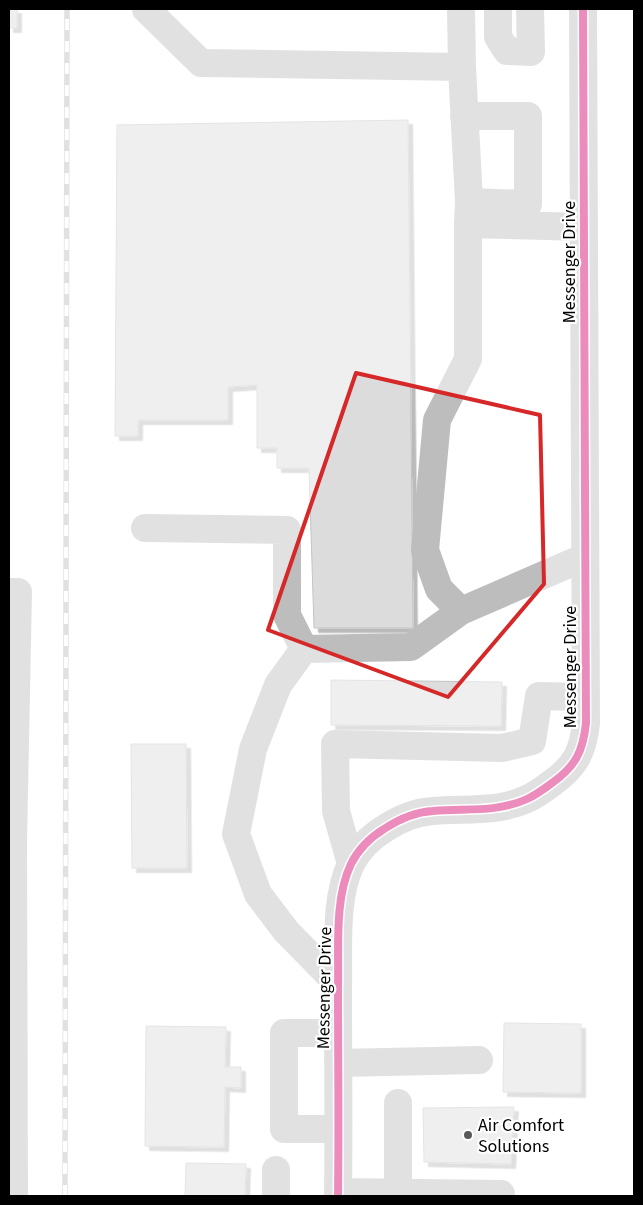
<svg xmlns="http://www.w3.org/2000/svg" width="643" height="1205" font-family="'Source Sans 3',sans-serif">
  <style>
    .building { fill: #dcdcdc; stroke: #c4c4c4; filter: url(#shadow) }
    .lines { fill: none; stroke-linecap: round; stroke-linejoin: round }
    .minor { stroke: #bdbdbd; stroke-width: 28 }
    .rail-casing { stroke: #bdbdbd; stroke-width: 5.5 }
    .rail { stroke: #fff; stroke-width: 4; stroke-dasharray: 11; stroke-linecap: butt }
    .cycleway-casing { stroke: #fff; stroke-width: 11 }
    .cycleway { stroke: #d6006c; stroke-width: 8 }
    .marked { fill: none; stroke: #d62828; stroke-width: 4; stroke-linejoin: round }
    .poi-dot { fill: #595959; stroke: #fff; stroke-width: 2 }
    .labels { text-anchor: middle; stroke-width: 4.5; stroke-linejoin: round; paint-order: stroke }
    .street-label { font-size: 18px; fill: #000; stroke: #fff }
    .poi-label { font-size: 18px; fill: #000; stroke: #fff; text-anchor: start }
  </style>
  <defs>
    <filter id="shadow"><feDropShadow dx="4.5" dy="4.5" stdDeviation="0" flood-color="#0004"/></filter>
  </defs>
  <rect width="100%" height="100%" fill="#fff"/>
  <path class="building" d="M9 9H17V28H9Z
    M408 120 413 628H314L309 468H277V448H257V385L228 387V420H138V436H115L117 125Z
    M331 680 502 682 501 726 331 725Z
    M131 744H186L187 868H132Z
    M504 1023 581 1024V1093L503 1092Z
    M146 1026 226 1027 225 1067H241V1088L225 1087 224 1147 145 1146Z
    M514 1107 511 1164 424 1162 423 1108Z
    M186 1163 246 1164 245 1196H185Z"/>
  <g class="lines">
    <path class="minor" d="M146 9 201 63 462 67
      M461 9 462 67 469 202 468 224 584 227
      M498 9V37L507 51 531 52 530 9
      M464 116H528V204L469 202
      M145 528 287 530V615L304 649
      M9 592H18L13 842 14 1196
      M461 611 439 589 425 550 437 420 468 359V224
      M351 864 336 811 335 744 502 748 532 741 539 696 586 697
      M338 984 286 931 258 894 236 834 253 749 278 685 304 649 411 647 461 611 585 557
      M338 1033H284V1129H338
      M338 1063 479 1060
      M276 1170V1196
      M338 1192 501 1194
      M398 1193V1103
      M338 1196C339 1127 338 1057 338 988 339 950 334 899 351 864 358 850 371 837 384 829 399 819 415 812 433 811 464 808 497 813 527 799 536 795 544 789 552 783 576 766 583 751 586 723L583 9"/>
    <defs>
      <path id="rail" d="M65 1196 67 9"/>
    </defs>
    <use href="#rail" class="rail-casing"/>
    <use href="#rail" class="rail"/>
    <defs>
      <path id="cycleway" d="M338 1196C339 1127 338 1057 338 988 339 950 334 899 351 864 358 850 371 837 384 829 399 819 415 812 433 811 464 808 497 813 527 799 536 795 544 789 552 783 576 766 583 751 586 723L583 9"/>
    </defs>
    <use href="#cycleway" class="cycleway-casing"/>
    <use href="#cycleway" class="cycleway"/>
  </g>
  <path d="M0 0H643V1205H0ZM356 373 540 415 544 584 448 697 268 630Z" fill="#fff" fill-opacity=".55" fill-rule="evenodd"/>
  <path class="marked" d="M356 373 540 415 544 584 448 697 268 630Z"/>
  <circle class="poi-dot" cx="468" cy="1135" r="5"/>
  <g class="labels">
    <g class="street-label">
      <text transform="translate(569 262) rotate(-90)" y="6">Messenger Drive</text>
      <text transform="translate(570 667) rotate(-90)" y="6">Messenger Drive</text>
      <text transform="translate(324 988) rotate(-89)" y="6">Messenger Drive</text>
    </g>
    <g class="poi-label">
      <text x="478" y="1131">Air Comfort<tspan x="478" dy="21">Solutions</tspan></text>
    </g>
  </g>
  <rect width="643" height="1205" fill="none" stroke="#000000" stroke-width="20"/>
</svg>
